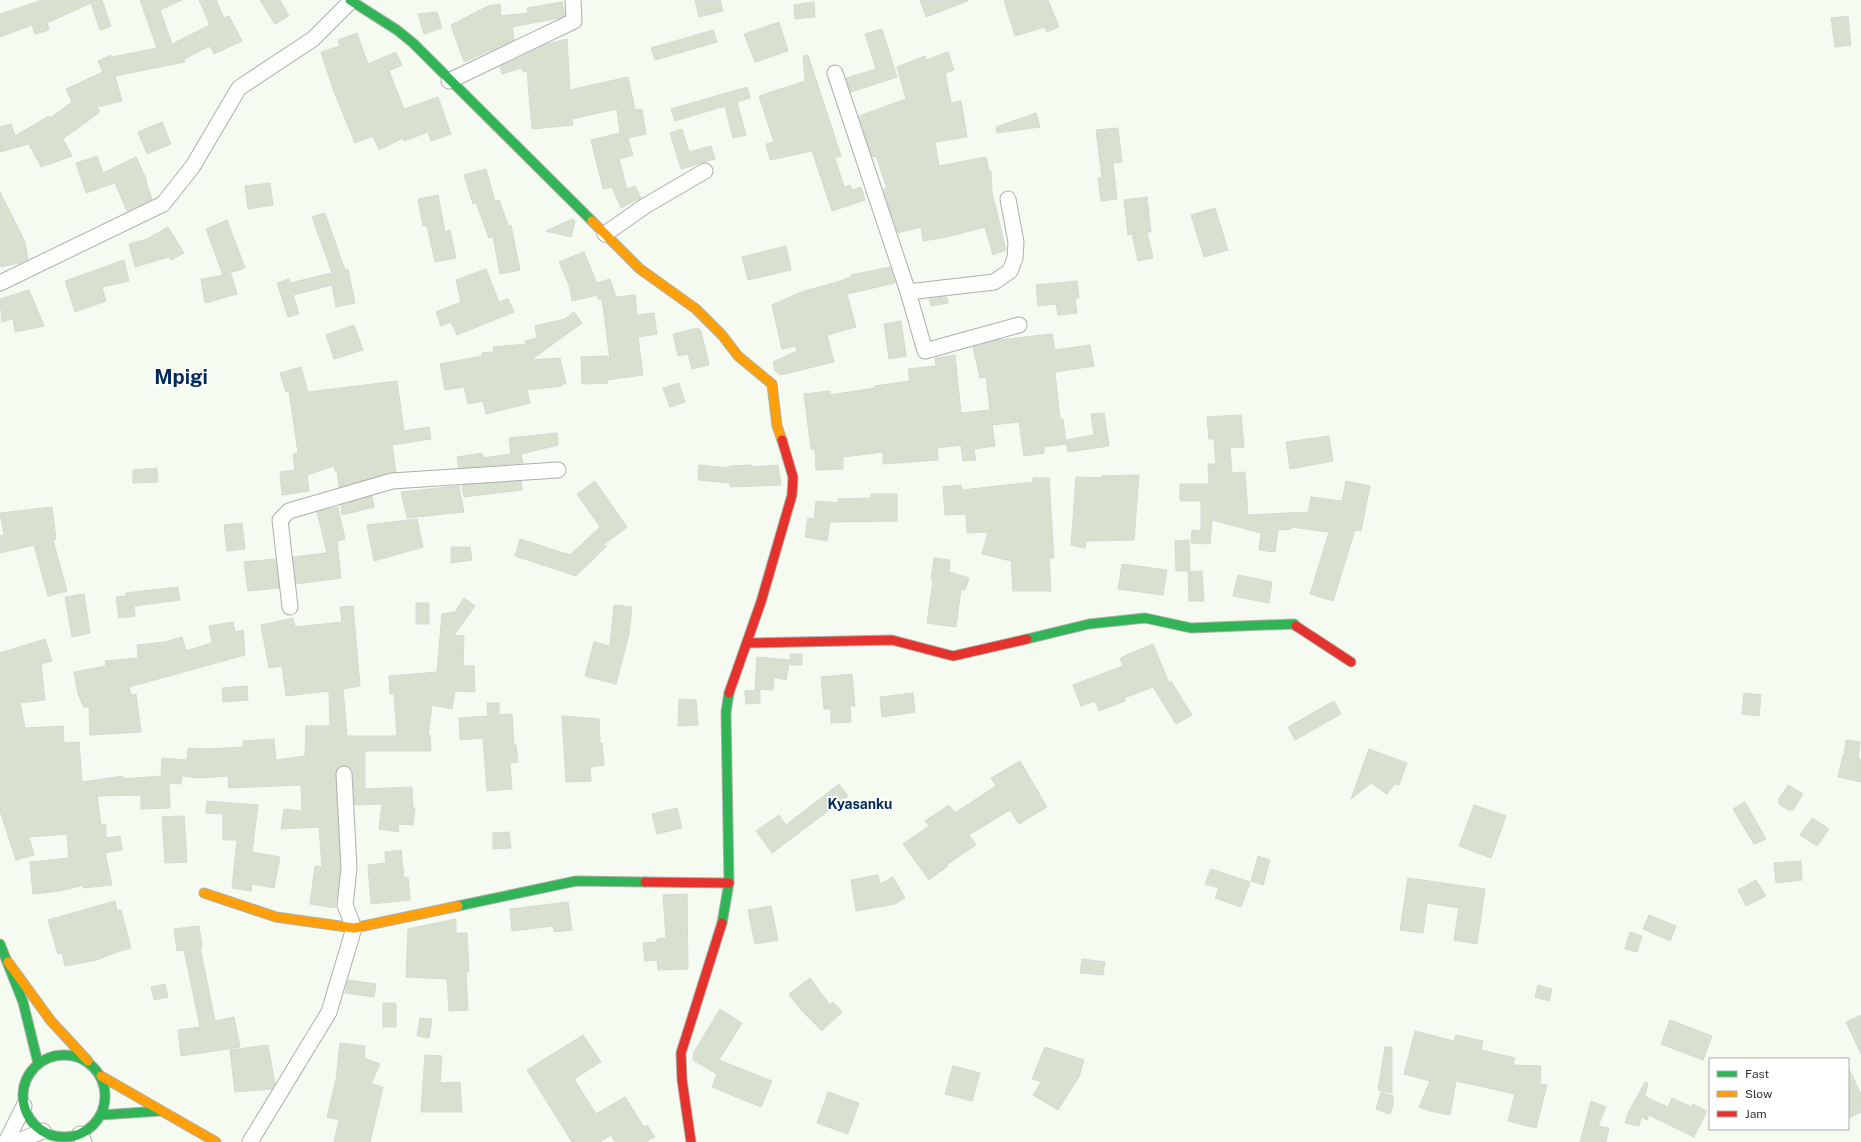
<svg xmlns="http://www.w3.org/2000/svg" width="1861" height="1142" font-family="'Public Sans',sans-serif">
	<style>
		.building { fill: #d8e1cf; stroke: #d5d9d2 }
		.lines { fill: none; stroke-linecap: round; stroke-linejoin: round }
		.street-casing { stroke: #acb0a9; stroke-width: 17 }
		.fast-casing { stroke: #acb0a9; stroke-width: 11 }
		.slow-casing { stroke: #acb0a9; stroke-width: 11 }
		.jam-casing { stroke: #acb0a9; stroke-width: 11 }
		.street { stroke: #fefefd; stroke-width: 15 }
		.fast { stroke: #30b455; stroke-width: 9 }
		.slow { stroke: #ff9f0a; stroke-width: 9 }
		.jam { stroke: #e5322d; stroke-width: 9 }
		.labels { text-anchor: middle; stroke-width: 3.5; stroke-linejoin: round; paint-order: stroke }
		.quarter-label { font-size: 14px; font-weight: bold; fill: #002a5c; stroke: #fff }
		.town-label { font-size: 20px; font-weight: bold; fill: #002a5c; stroke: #fff }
	</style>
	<rect width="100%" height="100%" fill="#f6fbf2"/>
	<!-- building -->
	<path class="building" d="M42 0H102L111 26 100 30 91 3 47 23 49 30 35 34 32 25 0 37V14Z
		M140 0H182L160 10 172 44 210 25 199 0H216L224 18 229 16 242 41 214 54 210 46 184 59 185 62 115 76 122 101 97 107 100 112 63 139 72 156 41 167 29 144 0 152V127L11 124 15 136 49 116 50 118 72 102 66 89 103 72 98 61 111 55 112 57 157 48Z
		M260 0H280L289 16 275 24Z
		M695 0H720L723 11 699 17Z
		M920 0H968V1L926 17Z
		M1004 0H1048L1059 27 1047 32 1045 27 1015 36Z
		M562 2 565 16 559 18 512 27 514 40 464 62 451 25 488 6 500 4 501 16 528 13 527 8Z
		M814 2 815 17 795 19 794 5Z
		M437 12 442 28 424 34 418 14Z
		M1848 16 1851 45 1835 47 1831 18Z
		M779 22 788 51 755 62 744 34Z
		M882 29 897 77 851 92 846 78 876 69 865 34Z
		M713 30 717 42 655 60 651 48Z
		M357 33 368 64 396 52 402 65 389 71 404 109 438 97 451 134 431 141 428 132 404 141 403 138 379 150 373 136 355 143 333 89 321 52 340 46 338 40Z
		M567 39 570 90 628 77 635 110 642 109 646 134 628 138 633 155 619 159 627 189 635 186 641 198 621 208 612 187 603 189 591 140 620 133 617 109 572 119 573 125 532 129 527 71 523 72 522 68 502 74 500 67 547 44Z
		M948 52 954 70 945 73 951 103 961 101 967 137 935 142 939 166 986 157 989 171H991L992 192 1006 250 993 255 985 227 947 237 923 241 921 227 898 233 885 195 884 189H887L876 156 872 157 859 116 906 99 897 67 925 56 926 60Z
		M808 55 841 156 835 158 844 187 850 185 852 190 861 187 865 200 832 211 812 151 770 160 766 144 774 142 759 96 805 81 803 56Z
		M747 87 750 98 737 102 746 135 733 138 725 106 675 121 671 109Z
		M1036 113 1040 127 997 133 996 127Z
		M162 122 171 144 147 154 138 132Z
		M1118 128 1122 162 1113 163 1117 199 1101 201 1098 178H1102L1096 130Z
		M682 129 689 152 711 146 715 159 681 169 670 133Z
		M97 156 103 173 136 157 147 181 146 182 152 199 127 211 115 183 86 193 76 163Z
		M486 169 495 201 499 200 509 227 511 225 520 270 500 274 493 237 489 238 476 203 473 204 464 175Z
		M270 183 273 205 248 209 245 186Z
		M0 192 25 242 28 259 20 263 0 267Z
		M438 195 445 232 450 230 456 258 435 262 427 226H423L418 199Z
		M1147 197 1151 232H1147L1153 258 1138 261 1132 234 1128 235 1124 200Z
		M1215 208 1228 250 1204 257 1191 215Z
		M325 213 345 270 348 269 355 303 336 307 332 285 293 295 299 314 288 317 277 283 289 279 290 283 332 273 312 217Z
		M572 219 575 221 571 237 546 231Z
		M227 220 245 268 223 275 206 229Z
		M168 227 184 253 171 260 169 257 135 267 129 244 147 239Z
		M786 246 791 270 748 280 742 257Z
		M584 252 597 283 610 279 616 297 635 295 637 315 654 313 657 334 638 337 643 375 607 380 608 383 582 384 581 357 607 356 610 360 602 299 599 300 597 295 572 301 569 285 559 262Z
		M124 260 129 281 102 287 106 301 75 312 65 281Z
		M890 267 895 283 847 294 856 327 827 335 834 362 780 375 775 371 773 362 797 351 796 346 782 349 772 305 801 292 844 280V279L851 277V275Z
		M486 269 499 302 508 299 514 312 457 335 451 322 441 326 436 312 461 302 456 280Z
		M231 274 237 294 205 303 201 279Z
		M1077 281 1079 298 1075 299 1077 313 1058 315 1056 304 1038 306 1036 285Z
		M29 290 44 326 15 332 13 319 2 322 0 299Z
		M947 297 948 303 931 306 929 299Z
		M574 312 582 323 531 360 560 358 566 384H562V386L527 390 530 403 486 414 483 401 468 404 464 387 445 390 440 364 482 356V353L494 352 493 347 526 344 525 341 537 338 535 326 565 319Z
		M901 321 906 356 889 359 884 324Z
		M354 325 363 350 334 359 326 335Z
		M698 328 701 331 709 365 692 369 688 354 678 356 673 334Z
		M1052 334 1055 350 1090 345 1094 366 1055 372 1060 419H1063L1066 444 1044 447V453L1024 456 1019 422 992 425 995 446 974 449 976 460 963 461 961 445 937 448 938 460 883 464V452L843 457V469L816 470 815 449H811L804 394 830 391V395L875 388V386L910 381 908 369 936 366 935 358 955 355 961 413 990 410 986 377 980 378 973 347 998 340Z
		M301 367 308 392 397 381 404 431 429 427 431 439 392 445 396 472 339 487 337 471H335L334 466 307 475 309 491 282 495 280 472 295 470 293 454 298 453 289 391 286 392 280 373Z
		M679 383 685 402 670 407 663 388Z
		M1104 413 1109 446 1068 452 1066 440 1094 435 1091 414Z
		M1241 415 1244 447 1230 448 1232 473 1245 472 1248 515 1308 512 1311 497 1342 501 1346 481 1370 486 1361 531 1355 530 1333 601 1310 594 1329 532 1291 527V529L1278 530 1275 552 1259 550 1261 533 1212 520 1210 544 1191 543 1192 530 1201 531V501H1180V484H1209L1208 464H1216L1214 439H1209L1207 417Z
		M557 433 558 445 521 454 523 463 459 468 457 457 482 453 483 458 511 454 509 438Z
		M1329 436 1333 461 1290 469 1286 442Z
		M699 465 729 468V466L752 465V467L778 465 781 485 730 487V483L698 480Z
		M157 468 158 482 133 483V470Z
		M1139 475 1134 540 1086 541 1085 548 1071 545 1076 477 1102 478V476Z
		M1033 478H1049L1054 558H1049L1051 591H1013L1011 561 982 554 988 532 967 533 966 514 945 515 943 487 961 485 962 490 1033 482Z
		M521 481 522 490 464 497 462 485Z
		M595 481 627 527 602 546H607L576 576 515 556 520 539 570 555 600 527 577 494Z
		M459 486 464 512 407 518 401 492Z
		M871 494H897V521L830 522 827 541 805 537 808 518 814 519 816 501 839 503 838 499 871 498Z
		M372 496 374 507 342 515 341 505Z
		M52 507 56 539 53 540 67 591 48 596 34 545 0 553V536L4 535 0 513Z
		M338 507 345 539 337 541 341 578 296 584 293 557 327 553 317 512Z
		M417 519 423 547 374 561 367 525Z
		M242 523 245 549 227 551 224 525Z
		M1189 540 1190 571H1176L1175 541Z
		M451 547H470L472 560 451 563Z
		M934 558 950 560 949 572 969 578 965 590 961 589 956 627 927 623 933 581 931 580Z
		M275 559 279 588 248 591 244 562Z
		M1122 564 1167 570 1163 595 1118 589Z
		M1202 571 1204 601H1189L1188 572Z
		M1238 575 1272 582 1269 603 1233 596Z
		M178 587 180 600 134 606 135 616 119 618 116 597 126 596V593Z
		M84 594 90 633 72 637 65 597Z
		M464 598 475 606 454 635 464 636 463 666H474L475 692 455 691 452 709 432 705 428 735H430L431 751H365V789L412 787 413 808H415L413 825 398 824 399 832 379 829 382 804 355 805 352 769 343 765 336 770 340 868 335 908 310 904 315 866 322 867 319 827 281 829 284 809 302 811 301 785 229 788 228 776 200 778 182 776 181 784 169 783 170 808 141 809V795L97 796 101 825H106V838L120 836 122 850 105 853 112 885 83 888V885L60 891 33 894 30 862 69 858 67 834 29 837 34 855 16 860 0 811V653L45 639 52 661 41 664 45 700 20 703 25 728 63 726 64 743 79 742 82 782 116 777 123 776V779L161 776 162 758 187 760 188 748 206 749 244 747 243 741 274 739 276 760 305 756 306 726H330L329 691 286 696 282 666 269 668 261 625 293 618 295 627 342 622 340 607 353 606 360 686 343 689 347 736H397L394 694H390L389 676 437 672 442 614 455 612Z
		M416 603H429V624H416Z
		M614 605 632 607 629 634 616 684 585 676 594 642 610 646Z
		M233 622 235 632 243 630 245 655 129 687 131 695 136 694 141 732 90 735 89 706 84 708 78 694 74 672 106 666 105 661 138 658 137 645 165 642 182 637 186 651 212 643 209 626Z
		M1153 644 1169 683 1171 681 1192 715 1176 724 1153 687 1124 698 1125 701 1099 711 1095 701 1081 706 1073 685 1123 666 1120 658Z
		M790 654H802V665H791Z
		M757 657 790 660 786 680 774 677 773 690 755 689Z
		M852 674 855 706H850L851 722 831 723V709H824L821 677Z
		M247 686 248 700 223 702 222 688Z
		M760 690V703L746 704 745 691Z
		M913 693 915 712 882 717 880 697Z
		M1744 693 1761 695 1759 716 1742 714Z
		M679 699 696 700 698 725 678 726Z
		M1334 701 1341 714 1295 740 1288 727Z
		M487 703H499V715L512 714 514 745H516L518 762 510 763 512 789 487 791 483 738 460 740 459 718 488 716Z
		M562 716 599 719 600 744 602 743 604 765 590 767 591 781 566 782Z
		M1846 740 1860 742 1858 759H1861V782L1838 777 1843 755 1844 756Z
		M1369 749 1407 763 1399 785 1395 784 1387 794 1371 783 1351 799Z
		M1020 761 1047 807 1019 824 1010 810 969 835 976 845 946 865 948 866 929 880 903 844 929 826 925 821 949 805 955 813 996 786 991 778Z
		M839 784 848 796 772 853 756 831 779 815 786 825Z
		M1788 785 1803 794 1793 810H1788L1779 804V799Z
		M207 801 258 805 252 852 280 857 274 888 252 884 251 891 232 888 237 840H223V814L206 813Z
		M1745 802 1766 839 1754 844 1733 809Z
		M1474 805 1506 816 1491 858 1459 846Z
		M677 808 682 828 657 834 652 814Z
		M184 816 187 862 165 863 162 817Z
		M1812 818 1829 829 1817 846 1800 835Z
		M509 832 511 848 493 849V833Z
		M401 850 404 878 408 877 410 900 371 904 368 865 386 863 385 852Z
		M1258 856 1270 860 1263 885 1251 881Z
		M1801 861 1802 880 1776 883 1774 863Z
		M1211 869 1250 882 1241 907 1215 898 1219 888 1205 884Z
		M878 875 880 884 893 877 905 898 895 904 856 911 851 880Z
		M1408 878 1485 889 1477 944 1454 940 1459 908 1427 903 1423 933 1400 930Z
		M1756 880 1766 896 1746 906 1738 890Z
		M687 894 688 969 658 970 657 960 645 961 643 943 657 942V939L666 938 663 895Z
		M115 901 117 911 121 910 131 948 117 952 97 960 65 966 62 953 58 954 48 920Z
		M568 902 572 930 554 932 553 926 512 931 510 909Z
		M771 906 778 940 755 944 748 910Z
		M1649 915 1676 926 1670 941 1643 929Z
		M456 919V933H467L469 972H466L468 1010 449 1011 447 979 406 977 408 929Z
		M199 926 202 947H200L215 1021 234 1017 240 1047 181 1056 178 1030 200 1027 184 950 177 951 174 929Z
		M1630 932 1642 936 1637 952 1625 949Z
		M1082 959 1105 962 1103 975 1080 973Z
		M810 978 830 1005 833 1002 842 1012 822 1031 801 1010 789 994Z
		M348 980 376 984 374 997 345 993Z
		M165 984 168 997 154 1000 151 987Z
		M1538 985 1552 989 1549 1001 1535 997Z
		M383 1003H396V1027H383Z
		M720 1009 742 1023 719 1060 772 1081 761 1107 712 1087 717 1074 693 1060 694 1052Z
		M1861 1015V1054L1846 1022Z
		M420 1018 432 1019 429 1038 417 1036Z
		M1670 1020 1712 1036 1703 1060 1661 1044Z
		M1415 1031 1454 1041 1456 1035 1483 1041 1481 1050 1515 1058 1513 1065 1541 1066 1540 1084 1547 1085 1536 1128 1508 1121 1515 1094 1456 1081 1450 1115 1430 1111 1419 1107 1430 1081 1404 1074Z
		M583 1035 601 1062 574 1079 596 1114 625 1097 644 1127 647 1125 655 1137 646 1142H615L611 1135 600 1142H572L527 1070Z
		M340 1043 365 1046 364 1058 380 1064 371 1084 383 1087 370 1142H334L339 1120 327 1117 336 1080Z
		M268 1045 275 1084 272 1089 235 1092 230 1050Z
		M1045 1047 1084 1060 1079 1077 1058 1110 1033 1095 1041 1082 1032 1079Z
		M1385 1047H1392V1093L1378 1090Z
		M425 1055 442 1056 440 1083 460 1082 462 1112H421Z
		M953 1066 980 1073 972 1101 945 1094Z
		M1848 1067 1861 1094V1112L1848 1118Z
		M1645 1082 1648 1083 1645 1096 1652 1100 1668 1107 1672 1098 1692 1107 1693 1104 1707 1111 1694 1137 1649 1115 1647 1120 1641 1117 1639 1126 1625 1123 1628 1113Z
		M828 1092 859 1103 848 1134 817 1123Z
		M1381 1092 1393 1096V1105L1390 1114 1376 1109Z
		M1591 1101 1606 1107 1598 1126 1609 1128 1606 1142H1580Z"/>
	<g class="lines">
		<defs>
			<path id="street" d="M835 73 908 292 925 351 1019 325
				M449 81 574 21 573 0
				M605 234 645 206 705 171
				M0 283 163 204 193 166 239 88 313 39 351 1
				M908 292 994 282 1010 271 1015 258 1016 242 1008 199
				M290 607 280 520 289 511 392 481 558 470
				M80 1134 84 1142
				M6 1142 24 1106
				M16 1142 43 1131
				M250 1142 329 1012 354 928 345 905 349 868 344 774"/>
			<path id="fast" d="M350 0 397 30 413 43 592 221
				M1027 639 1089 624 1145 618 1191 628 1294 624 1296 626
				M458 906 576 881 645 882
				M722 923 729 883 726 712 729 693
				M0 944 23 1002 38 1063
				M23 1096a41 41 0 1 1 82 0a41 41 0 1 1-82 0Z
				M101 1115 160 1111"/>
			<path id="slow" d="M592 221 640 269 696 309 722 335 738 356 772 384 777 426 782 440
				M204 893 276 917 354 928 458 906
				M8 962 51 1021 88 1061
				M101 1076 216 1142"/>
			<path id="jam" d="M1296 626 1351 662
				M747 643 892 640 953 656 1027 639
				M729 693 761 602 792 495 793 477 782 440
				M645 882 729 883
				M691 1142 682 1080 681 1053 722 923"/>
		</defs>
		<!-- street casing -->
		<use href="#street" class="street-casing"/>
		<!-- fast casing -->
		<use href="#fast" class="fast-casing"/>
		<!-- slow casing -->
		<use href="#slow" class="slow-casing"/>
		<!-- jam casing -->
		<use href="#jam" class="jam-casing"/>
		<!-- street -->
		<use href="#street" class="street"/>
		<!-- fast -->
		<use href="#fast" class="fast"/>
		<!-- slow -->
		<use href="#slow" class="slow"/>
		<!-- jam -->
		<use href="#jam" class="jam"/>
	</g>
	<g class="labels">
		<!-- quarter labels -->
		<g class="quarter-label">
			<text x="860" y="809">Kyasanku</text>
		</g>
		<!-- town labels -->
		<g class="town-label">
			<text x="181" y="384">Mpigi</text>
		</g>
	</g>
	<!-- legend -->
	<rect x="1709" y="1058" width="140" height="72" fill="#ffffff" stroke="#acadab"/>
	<rect x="1717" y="1071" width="20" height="6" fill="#30b455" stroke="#acadab"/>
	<text x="1745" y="1078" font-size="12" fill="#30332d">Fast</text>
	<rect x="1717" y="1091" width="20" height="6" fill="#ff9f0a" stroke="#acadab"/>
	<text x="1745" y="1098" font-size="12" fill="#30332d">Slow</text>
	<rect x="1717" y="1111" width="20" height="6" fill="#e5322d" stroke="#acadab"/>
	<text x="1745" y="1118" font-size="12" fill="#30332d">Jam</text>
</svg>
